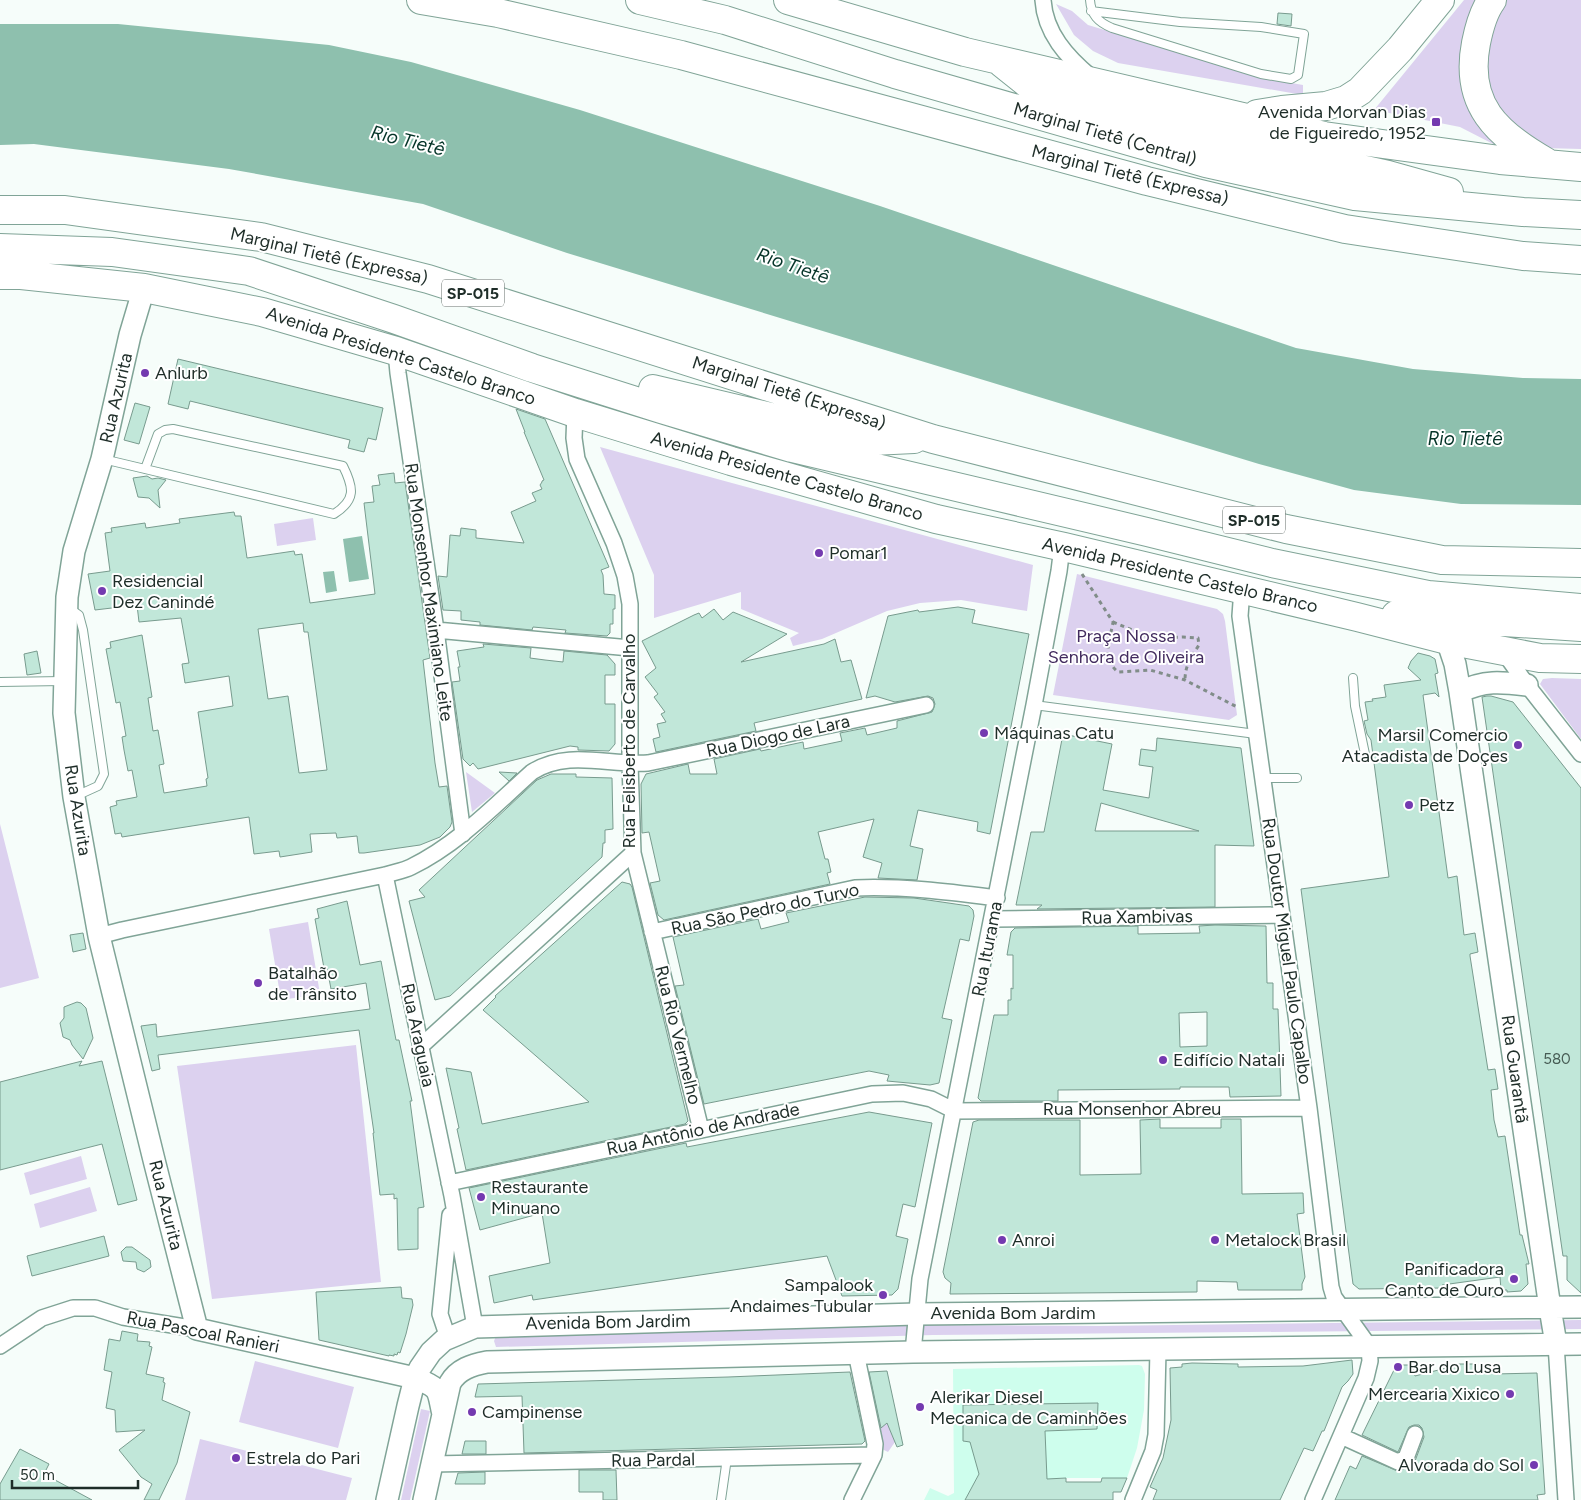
<svg xmlns="http://www.w3.org/2000/svg" width="1581" height="1500" font-family="Figtree,sans-serif">
	<style>
		.built { fill: #cefeed }
		.green { fill: #dcd1ef }
		.water { fill: #8ec0ae }
		.building { fill: #c1e7d9; stroke: #789b8e; fill-rule: evenodd }
		.lines { fill: none; stroke-linecap: round; stroke-linejoin: round }
		.lane-casing { stroke: #80a497; stroke-width: 10 }
		.street-casing { stroke: #80a497; stroke-width: 18 }
		.secondary-casing { stroke: #80a497; stroke-width: 24 }
		.highway-casing { stroke: #80a497; stroke-width: 30 }
		.path { stroke: #818d89; stroke-width: 3; stroke-dasharray: 4 4; stroke-linecap: butt }
		.lane { stroke: #fff; stroke-width: 8 }
		.street { stroke: #fff; stroke-width: 15 }
		.secondary { stroke: #fff; stroke-width: 21 }
		.highway { stroke: #fff; stroke-width: 28 }
		.poi-dot { fill: #743ab0; stroke: #fff; stroke-width: 2 }
		.labels { text-anchor: middle; stroke-width: 4; stroke-linejoin: round; paint-order: stroke }
		.number-label { font-size: 15px; fill: #475c54 }
		.shield { fill: #fff; stroke: #626c68; stroke-width: 1 }
		.shield-label { font-size: 16px; font-weight: bold; fill: #1e2d28 }
		.poi-label { font-size: 18px; fill: #1e2d28; stroke: #fff; text-anchor: start }
		.street-label { font-size: 18px; fill: #1e2d28; stroke: #fff }
		.park-label { font-size: 18px; fill: #422b5e; stroke: #fff }
		.water-label { font-size: 19px; font-style: italic; fill: #053428; stroke: #fff }
	</style>
	<rect width="100%" height="100%" fill="#f6fdfa"/>
	<!-- built -->
	<path class="built" d="M1139 1365 1142 1366 1145 1374 1144 1410 1137 1448 1127 1478H1057L1047 1500H924L930 1488 948 1496 954 1493 953 1369Z"/>
	<!-- green -->
	<path class="green" d="M1464 0H1581V149L1499 147 1460 127 1374 110Z
		M1056 4 1072 11 1088 25 1269 79 1303 85V95L1118 63 1093 51 1074 35Z
		M600 447 1033 565 1027 611 961 600 920 603 887 611 822 639 793 646 790 638 799 633 741 609V592L654 618V575Z
		M313 518 316 540 277 546 274 524Z
		M1077 574 1217 609 1223 614 1225 621 1237 715 1229 720 1053 695Z
		M1552 678 1581 679V739L1540 684 1543 679Z
		M466 772 495 793 472 812Z
		M0 824 39 978 0 988Z
		M308 922 320 994 281 1000 269 929Z
		M356 1045 381 1282 212 1299 177 1066Z
		M81 1156 87 1179 30 1195 24 1173Z
		M90 1187 97 1211 40 1228 34 1204Z
		M1581 1320V1329L933 1335 496 1347 494 1341 496 1336 915 1325 1099 1326Z
		M255 1361 354 1387 338 1448 239 1422Z
		M864 1372H869L895 1442 888 1452 882 1449Z
		M421 1409 430 1411 410 1500H401Z
		M200 1439 352 1478 346 1500H185Z"/>
	<!-- water -->
	<path class="water" d="M0 24H118L329 45 411 62 580 110 880 206 1296 348 1413 369 1523 378 1581 379V505L1461 504 1354 490 1259 464 567 253 423 204 229 169 34 144 0 145Z
		M362 536 369 579 349 582 343 539Z
		M334 571 337 591 326 593 323 572Z"/>
	<!-- building -->
	<path class="building" d="M1278 13 1292 14 1291 26 1277 24Z
		M178 359 383 408 376 440 368 438 364 452 348 448 350 440 190 401 188 409 168 404Z
		M135 403 150 407 139 444 124 440Z
		M516 409 545 419 609 567 601 570 603 575 604 594 615 595V609H613V624H610V633L607 636 565 633 566 630 533 627 532 630 480 625V622L461 620V611L443 610 438 576 447 577 450 535 460 536 461 528 476 530V538L524 543 511 512 536 501 532 493 542 489 540 485 542 482V481L544 480 524 432H525Z
		M394 473 395 483 405 482 430 658 423 660 435 763 439 787 447 786 452 822 450 827 440 837 420 845 364 853H359L357 836 337 838 336 833 310 834 312 852 280 857 279 851 254 854 249 817 122 837 121 833 115 834 110 807 117 805 116 801 137 797 132 770 128 771 124 750 122 737 126 736 120 702 116 703 106 649 111 648 110 642 142 635 152 697 148 698 153 731 158 730 164 764 159 765 164 793 207 786 206 779 208 778 198 712 233 706 229 676 185 683 182 664 189 663 181 618 139 622 137 605 95 610 88 574 110 571 105 533 112 532 111 528 145 523 146 528 180 523 179 519 234 512 235 516H241L247 558 294 551 295 555 302 554 310 603 375 594 364 503 374 502 372 486 380 485 378 475ZM303 623 304 632H308L327 770 299 773 288 696 268 699 258 629Z
		M147 476 152 479 158 478 166 480 158 490 160 508 149 498 138 497 133 478Z
		M958 607 975 610 972 623 1029 634 990 834 977 831 978 822 918 810 910 846 923 849 917 880 878 878 882 863 863 857 874 819 818 832 825 859H828L831 872 827 873 830 884 664 920 658 915 650 883 660 881 649 832 642 833 641 784 646 774 688 764 690 774H717L714 759 760 749 761 751 803 742 804 749 842 741 840 733 865 728 867 735 897 728V721L932 712 935 704 933 698 928 696 895 702 875 696 866 698 888 616 918 610 919 612Z
		M714 609 723 620 733 612 787 634 741 662 824 644 835 639 841 662 851 660 862 699 754 723 756 731 656 752 653 739 660 737 657 724 666 722 661 714 665 712 654 697 658 694 645 677 656 668 642 641 694 615 699 613 702 618Z
		M483 644 531 648 530 658 545 660 563 662 564 651 607 655 615 664V675H605V704H615V744L609 751 578 750V747L570 746 478 769 473 763 470 766 463 759 452 682 460 681 458 667H460L457 651 484 647Z
		M37 651 41 673 27 675 24 654Z
		M1418 653 1430 656 1435 659 1438 673 1435 674 1439 697 1435 693 1423 695 1448 878 1457 876 1464 935 1475 933 1478 952 1470 954V956L1488 1070 1495 1069 1498 1089 1491 1090 1494 1120 1498 1137 1505 1136 1520 1235H1522L1529 1264H1526L1528 1284 1521 1291 1507 1292V1290H1501L1500 1277 1442 1285 1443 1288 1359 1289 1353 1284 1301 889 1389 877 1371 740 1367 734 1364 721 1368 720 1365 702 1373 701 1372 699 1386 697 1384 685 1421 680 1408 668 1411 661Z
		M1487 696H1491L1513 702 1581 788V1293L1567 1280V1256H1563L1482 697Z
		M1063 734 1112 744 1103 790 1149 798 1153 767 1139 765 1141 749 1156 751 1157 738 1241 748 1254 846 1215 845V907L1037 909 1042 905H1016L1031 832H1044ZM1101 803 1199 831H1095Z
		M499 772 517 773 509 781Z
		M551 774H576V777L612 778 613 829 605 830V843H603L602 857 450 996 435 1000 409 901 425 897 419 890 537 780Z
		M622 882 630 884 632 887 688 1121 685 1124 466 1170 457 1129 459 1128 446 1068 471 1072 482 1124 589 1102 483 1010 496 997 495 996Z
		M865 897 914 898 969 906 973 910 974 916 969 941 960 939 942 1018 952 1020 939 1083 930 1085 887 1081 889 1075 869 1071 704 1104 675 986 684 985 673 937 758 919 761 929 789 922 786 913Z
		M347 901 360 965 381 961 396 1040H399L412 1101H410L424 1207 418 1208V1249L398 1250 397 1198 394 1199V1194L380 1195 373 1133H374L359 1030 158 1055 160 1069 152 1071 141 1026 156 1024 157 1037 370 1009 366 983 331 989 327 968H324L315 919 319 918 317 909Z
		M1215 925 1266 926 1267 983H1273V1009H1278L1281 1096 1230 1097 1229 1087H1180V1089L1058 1090V1101H981L978 1098 994 1015H1008V1000H1011V988L1013 989V955H1007L1011 932 1015 928 1138 926V934L1200 933 1199 926ZM1207 1012V1046L1180 1047 1179 1013Z
		M83 933 86 949 73 952 70 935Z
		M77 1002 81 1003 86 1008 93 1038 83 1059 72 1045 70 1040 63 1037 60 1023 64 1018V1007Z
		M82 1061 79 1066 102 1061 137 1200 118 1205 102 1144 0 1170V1082Z
		M869 1112 932 1123 915 1207 903 1204 896 1236 908 1239 898 1289 892 1295 842 1296 827 1256 533 1300 532 1295 494 1303 489 1276 550 1263 542 1213 480 1230 469 1188 686 1143 687 1147Z
		M1160 1119V1128H1221V1119H1241L1242 1194 1303 1193 1304 1213 1297 1214 1305 1277 1302 1284V1290H1238L1237 1282 1197 1281V1292L950 1294 951 1283 945 1278 943 1272 973 1122 979 1120H1080V1175L1141 1174 1140 1120Z
		M104 1236 109 1256 32 1276 27 1256Z
		M126 1247H132L150 1260 151 1267 144 1272 137 1269 136 1262 123 1261 121 1252Z
		M401 1287 402 1298 412 1299 413 1305 406 1334 400 1353 398 1352 397 1355 394 1354V1356L389 1355V1356L319 1340 316 1292Z
		M122 1331 138 1334 137 1341 150 1342 149 1346 152 1347 146 1374 164 1378 163 1382 165 1383 162 1400 190 1412 177 1463 159 1500H144L152 1484 141 1477 119 1450 145 1430 116 1432 115 1410 106 1408 112 1372 104 1370 109 1339 120 1341Z
		M1352 1360 1353 1374 1348 1381 1342 1387 1324 1431H1322L1313 1451 1304 1448 1280 1500H1153L1157 1490 1150 1487 1163 1458 1171 1420 1170 1368 1182 1367V1364L1192 1363 1238 1364V1367L1303 1366Z
		M1454 1364H1474L1475 1374 1495 1372V1374L1537 1373 1545 1494 1537 1495 1538 1500H1335L1350 1466 1356 1469 1362 1456 1398 1471 1410 1466 1415 1461 1424 1437 1422 1428 1419 1425H1414L1409 1427 1398 1452 1362 1435 1394 1370 1401 1365H1412L1415 1376 1454 1366Z
		M887 1371 903 1445 897 1447 887 1423 881 1428 869 1372Z
		M850 1372 865 1441 862 1444 524 1453 522 1396 475 1397 478 1384 728 1377Z
		M1098 1403 1097 1429 1045 1431 1047 1479 1066 1478V1482H1101L1102 1478H1127L1121 1492H1113V1500H965L979 1474 970 1442 963 1441V1405Z
		M465 1441H486V1454H462Z
		M20 1449 49 1464 44 1474 92 1500H0V1484Z
		M579 1470H616L617 1500H603V1492H579Z
		M485 1472V1484H455L458 1473Z"/>
	<g class="lines">
		<defs>
			<path id="lane" d="M1090 0C1091 15 1098 22 1112 28L1261 74 1291 79 1298 75 1304 34 1261 27 1180 22 1091 11
				M103 459 334 514C356 500 354 488 343 466L173 429 165 430 158 434 145 469
				M69 608 79 615 83 630 104 774 98 786 76 796
				M1353 678 1355 706 1365 754
				M0 682 63 681
				M1034 705 1256 734
				M1262 778H1297
				M721 1500 727 1458"/>
			<path id="street" d="M1043 0C1045 33 1067 57 1091 77
				M396 351 398 373 436 630 463 834
				M575 413 574 438 577 459 614 543 625 576 630 604V764L633 853 701 1130
				M1242 589 1240 616 1309 1108 1331 1287 1334 1297 1369 1346 1370 1361 1366 1378 1313 1500
				M436 630 630 648
				M1503 651 1527 685 1581 754
				M385 875 452 1196 475 1327
				M993 919 1281 915
				M652 932 855 888C903 886 949 892 997 898
				M99 936 122 930 385 875C394 872 403 871 411 867 458 844 494 806 532 772 568 749 609 766 648 763L926 705
				M420 1047 633 853
				M449 1183 872 1094 903 1093 931 1099 955 1111 1309 1108
				M448 1338 440 1314 450 1215
				M1556 1344 1566 1500
				M0 1346 42 1318 73 1308H95L123 1317 197 1329
				M913 1352 920 1279 1034 705 1059 571 1062 547
				M1341 1436 1398 1462 1406 1458 1415 1434
				M432 1464 874 1455
				M852 1500 874 1455 875 1444 856 1353
				M1133 1500 1153 1451 1156 1435 1158 1350"/>
			<path id="secondary" d="M144 288 130 335 102 459 74 551 67 597 64 713 74 797 99 936 155 1164 197 1329 415 1378C442 1389 437 1389 443 1414
				M1447 640 1455 664 1460 692 1550 1308 1556 1344
				M1460 692C1484 680 1501 682 1527 685
				M387 1500 408 1406 415 1378 420 1368 431 1352 444 1340 475 1327 916 1314 1581 1307
				M424 1500 450 1383C458 1369 472 1365 487 1362L913 1352 1581 1344"/>
			<path id="highway" d="M421 0 498 13 681 55 1147 181 1345 229 1523 256 1581 260
				M640 0 725 20 895 74 1206 163 1355 196 1523 212 1581 215
				M788 0 965 52 1324 136 1500 160 1581 167
				M1492 0C1483 12 1479 28 1476 43 1464 105 1497 134 1546 162
				M1002 63 1042 95 1173 128 1388 175 1449 192
				M1257 114 1282 110 1326 106 1346 100 1360 91 1400 49 1440 0
				M0 210H65L261 237 428 279 933 439 1286 529 1442 560 1581 563
				M0 248 112 252 249 271 394 319 532 368 661 409 792 448 1147 532 1272 563 1428 595 1581 608
				M0 275H21L144 288 262 312 396 351 575 413 731 461 936 519 1064 547 1357 617 1447 640 1540 658 1581 659
				M653 389 872 441 914 439
				M1396 615 1581 627"/>
		</defs>
		<!-- lane casing -->
		<use href="#lane" class="lane-casing"/>
		<!-- street casing -->
		<use href="#street" class="street-casing"/>
		<!-- secondary casing -->
		<use href="#secondary" class="secondary-casing"/>
		<!-- highway casing -->
		<use href="#highway" class="highway-casing"/>
		<!-- path -->
		<path class="path" d="M1082 574 1113 622C1110 641 1101 658 1118 672L1150 670 1185 680 1237 707
			M1113 622 1152 638 1183 637 1198 638 1199 645C1191 657 1185 666 1185 680"/>
		<!-- lane -->
		<use href="#lane" class="lane"/>
		<!-- street -->
		<use href="#street" class="street"/>
		<!-- secondary -->
		<use href="#secondary" class="secondary"/>
		<!-- highway -->
		<use href="#highway" class="highway"/>
	</g>
	<!-- markers -->
	<g class="poi-dot">
		<rect x="1431" y="117" width="10" height="10" rx="2.5"/>
		<circle cx="145" cy="373" r="5"/>
		<circle cx="819" cy="553" r="5"/>
		<circle cx="102" cy="591" r="5"/>
		<circle cx="984" cy="733" r="5"/>
		<circle cx="1518" cy="745" r="5"/>
		<circle cx="1409" cy="805" r="5"/>
		<circle cx="258" cy="983" r="5"/>
		<circle cx="1163" cy="1060" r="5"/>
		<circle cx="481" cy="1197" r="5"/>
		<circle cx="1002" cy="1240" r="5"/>
		<circle cx="1215" cy="1240" r="5"/>
		<circle cx="1514" cy="1279" r="5"/>
		<circle cx="883" cy="1295" r="5"/>
		<circle cx="1398" cy="1367" r="5"/>
		<circle cx="1510" cy="1394" r="5"/>
		<circle cx="920" cy="1407" r="5"/>
		<circle cx="472" cy="1412" r="5"/>
		<circle cx="236" cy="1458" r="5"/>
		<circle cx="1534" cy="1465" r="5"/>
	</g>
	<g class="labels">
		<!-- number labels -->
		<g class="number-label">
			<text x="1557" y="1064">580</text>
		</g>
		<!-- shield labels -->
		<g class="shield">
			<rect x="442" y="279.5" width="62" height="27" rx="4"/>
			<rect x="1223" y="506.5" width="62" height="27" rx="4"/>
		</g>
		<g class="shield-label">
			<text x="473" y="299">SP-015</text>
			<text x="1254" y="526">SP-015</text>
		</g>
		<!-- poi labels -->
		<g class="poi-label">
			<text x="1426" y="118" text-anchor="end">Avenida Morvan Dias<tspan x="1426" dy="21">de Figueiredo, 1952</tspan></text>
			<text x="155" y="379">Anlurb</text>
			<text x="829" y="559">Pomar1</text>
			<text x="112" y="587">Residencial<tspan x="112" dy="21">Dez Canindé</tspan></text>
			<text x="994" y="739">Máquinas Catu</text>
			<text x="1508" y="741" text-anchor="end">Marsil Comercio<tspan x="1508" dy="21">Atacadista de Doçes</tspan></text>
			<text x="1419" y="811">Petz</text>
			<text x="268" y="979">Batalhão<tspan x="268" dy="21">de Trânsito</tspan></text>
			<text x="1173" y="1066">Edifício Natali</text>
			<text x="491" y="1193">Restaurante<tspan x="491" dy="21">Minuano</tspan></text>
			<text x="1012" y="1246">Anroi</text>
			<text x="1225" y="1246">Metalock Brasil</text>
			<text x="1504" y="1275" text-anchor="end">Panificadora<tspan x="1504" dy="21">Canto de Ouro</tspan></text>
			<text x="873" y="1291" text-anchor="end">Sampalook<tspan x="873" dy="21">Andaimes Tubular</tspan></text>
			<text x="1408" y="1373">Bar do Lusa</text>
			<text x="1500" y="1400" text-anchor="end">Mercearia Xixico</text>
			<text x="930" y="1403">Alerikar Diesel<tspan x="930" dy="21">Mecanica de Caminhões</tspan></text>
			<text x="482" y="1418">Campinense</text>
			<text x="246" y="1464">Estrela do Pari</text>
			<text x="1524" y="1471" text-anchor="end">Alvorada do Sol</text>
		</g>
		<!-- street labels -->
		<g class="street-label">
			<text transform="translate(1105 134) rotate(16)" y="6">Marginal Tietê (Central)</text>
			<text transform="translate(1130 175) rotate(14)" y="6">Marginal Tietê (Expressa)</text>
			<text transform="translate(329 256) rotate(13)" y="6">Marginal Tietê (Expressa)</text>
			<text transform="translate(401 356) rotate(18)" y="6">Avenida Presidente Castelo Branco</text>
			<text transform="translate(789 393) rotate(18)" y="6">Marginal Tietê (Expressa)</text>
			<text transform="translate(116 398) rotate(-77)" y="6">Rua Azurita</text>
			<text transform="translate(787 476) rotate(16)" y="6">Avenida Presidente Castelo Branco</text>
			<text transform="translate(1180 575) rotate(13)" y="6">Avenida Presidente Castelo Branco</text>
			<text transform="translate(429 592) rotate(82)" y="6">Rua Monsenhor Maximiano Leite</text>
			<text transform="translate(778 736) rotate(-12)" y="6">Rua Diogo de Lara</text>
			<text transform="translate(629 741) rotate(-90)" y="6">Rua Felisberto de Carvalho</text>
			<text transform="translate(78 810) rotate(81)" y="6">Rua Azurita</text>
			<text transform="translate(765 909) rotate(-12)" y="6">Rua São Pedro do Turvo</text>
			<text transform="translate(1137 917) rotate(-1)" y="6">Rua Xambivas</text>
			<text transform="translate(987 949) rotate(-79)" y="6">Rua Iturama</text>
			<text transform="translate(1287 951) rotate(82)" y="6">Rua Doutor Miguel Paulo Capalbo</text>
			<text transform="translate(418 1035) rotate(78)" y="6">Rua Araguaia</text>
			<text transform="translate(678 1035) rotate(76)" y="6">Rua Rio Vermelho</text>
			<text transform="translate(1515 1069) rotate(82)" y="6">Rua Guarantã</text>
			<text x="1132" y="1115">Rua Monsenhor Abreu</text>
			<text transform="translate(703 1129) rotate(-12)" y="6">Rua Antônio de Andrade</text>
			<text transform="translate(166 1205) rotate(76)" y="6">Rua Azurita</text>
			<text x="1013" y="1319">Avenida Bom Jardim</text>
			<text transform="translate(608 1322) rotate(-1)" y="6">Avenida Bom Jardim</text>
			<text transform="translate(203 1332) rotate(11)" y="6">Rua Pascoal Ranieri</text>
			<text transform="translate(653 1460) rotate(-1)" y="6">Rua Pardal</text>
		</g>
		<!-- park labels -->
		<g class="park-label">
			<text x="1126" y="642">Praça Nossa<tspan x="1126" dy="21">Senhora de Oliveira</tspan></text>
		</g>
		<!-- water labels -->
		<g class="water-label">
			<text transform="translate(408 140) rotate(14)" y="7">Rio Tietê</text>
			<text transform="translate(793 265) rotate(19)" y="7">Rio Tietê</text>
			<text x="1465" y="445">Rio Tietê</text>
		</g>
	</g>
	<!-- scale -->
	<path d="M12 1480v8h126v-8" fill="none" stroke="#1e2d28" stroke-width="2.5"/>
	<text x="20" y="1480" font-size="15" fill="#1e2d28" stroke="#ffffff" stroke-width="4" paint-order="stroke">50 m</text>
</svg>
